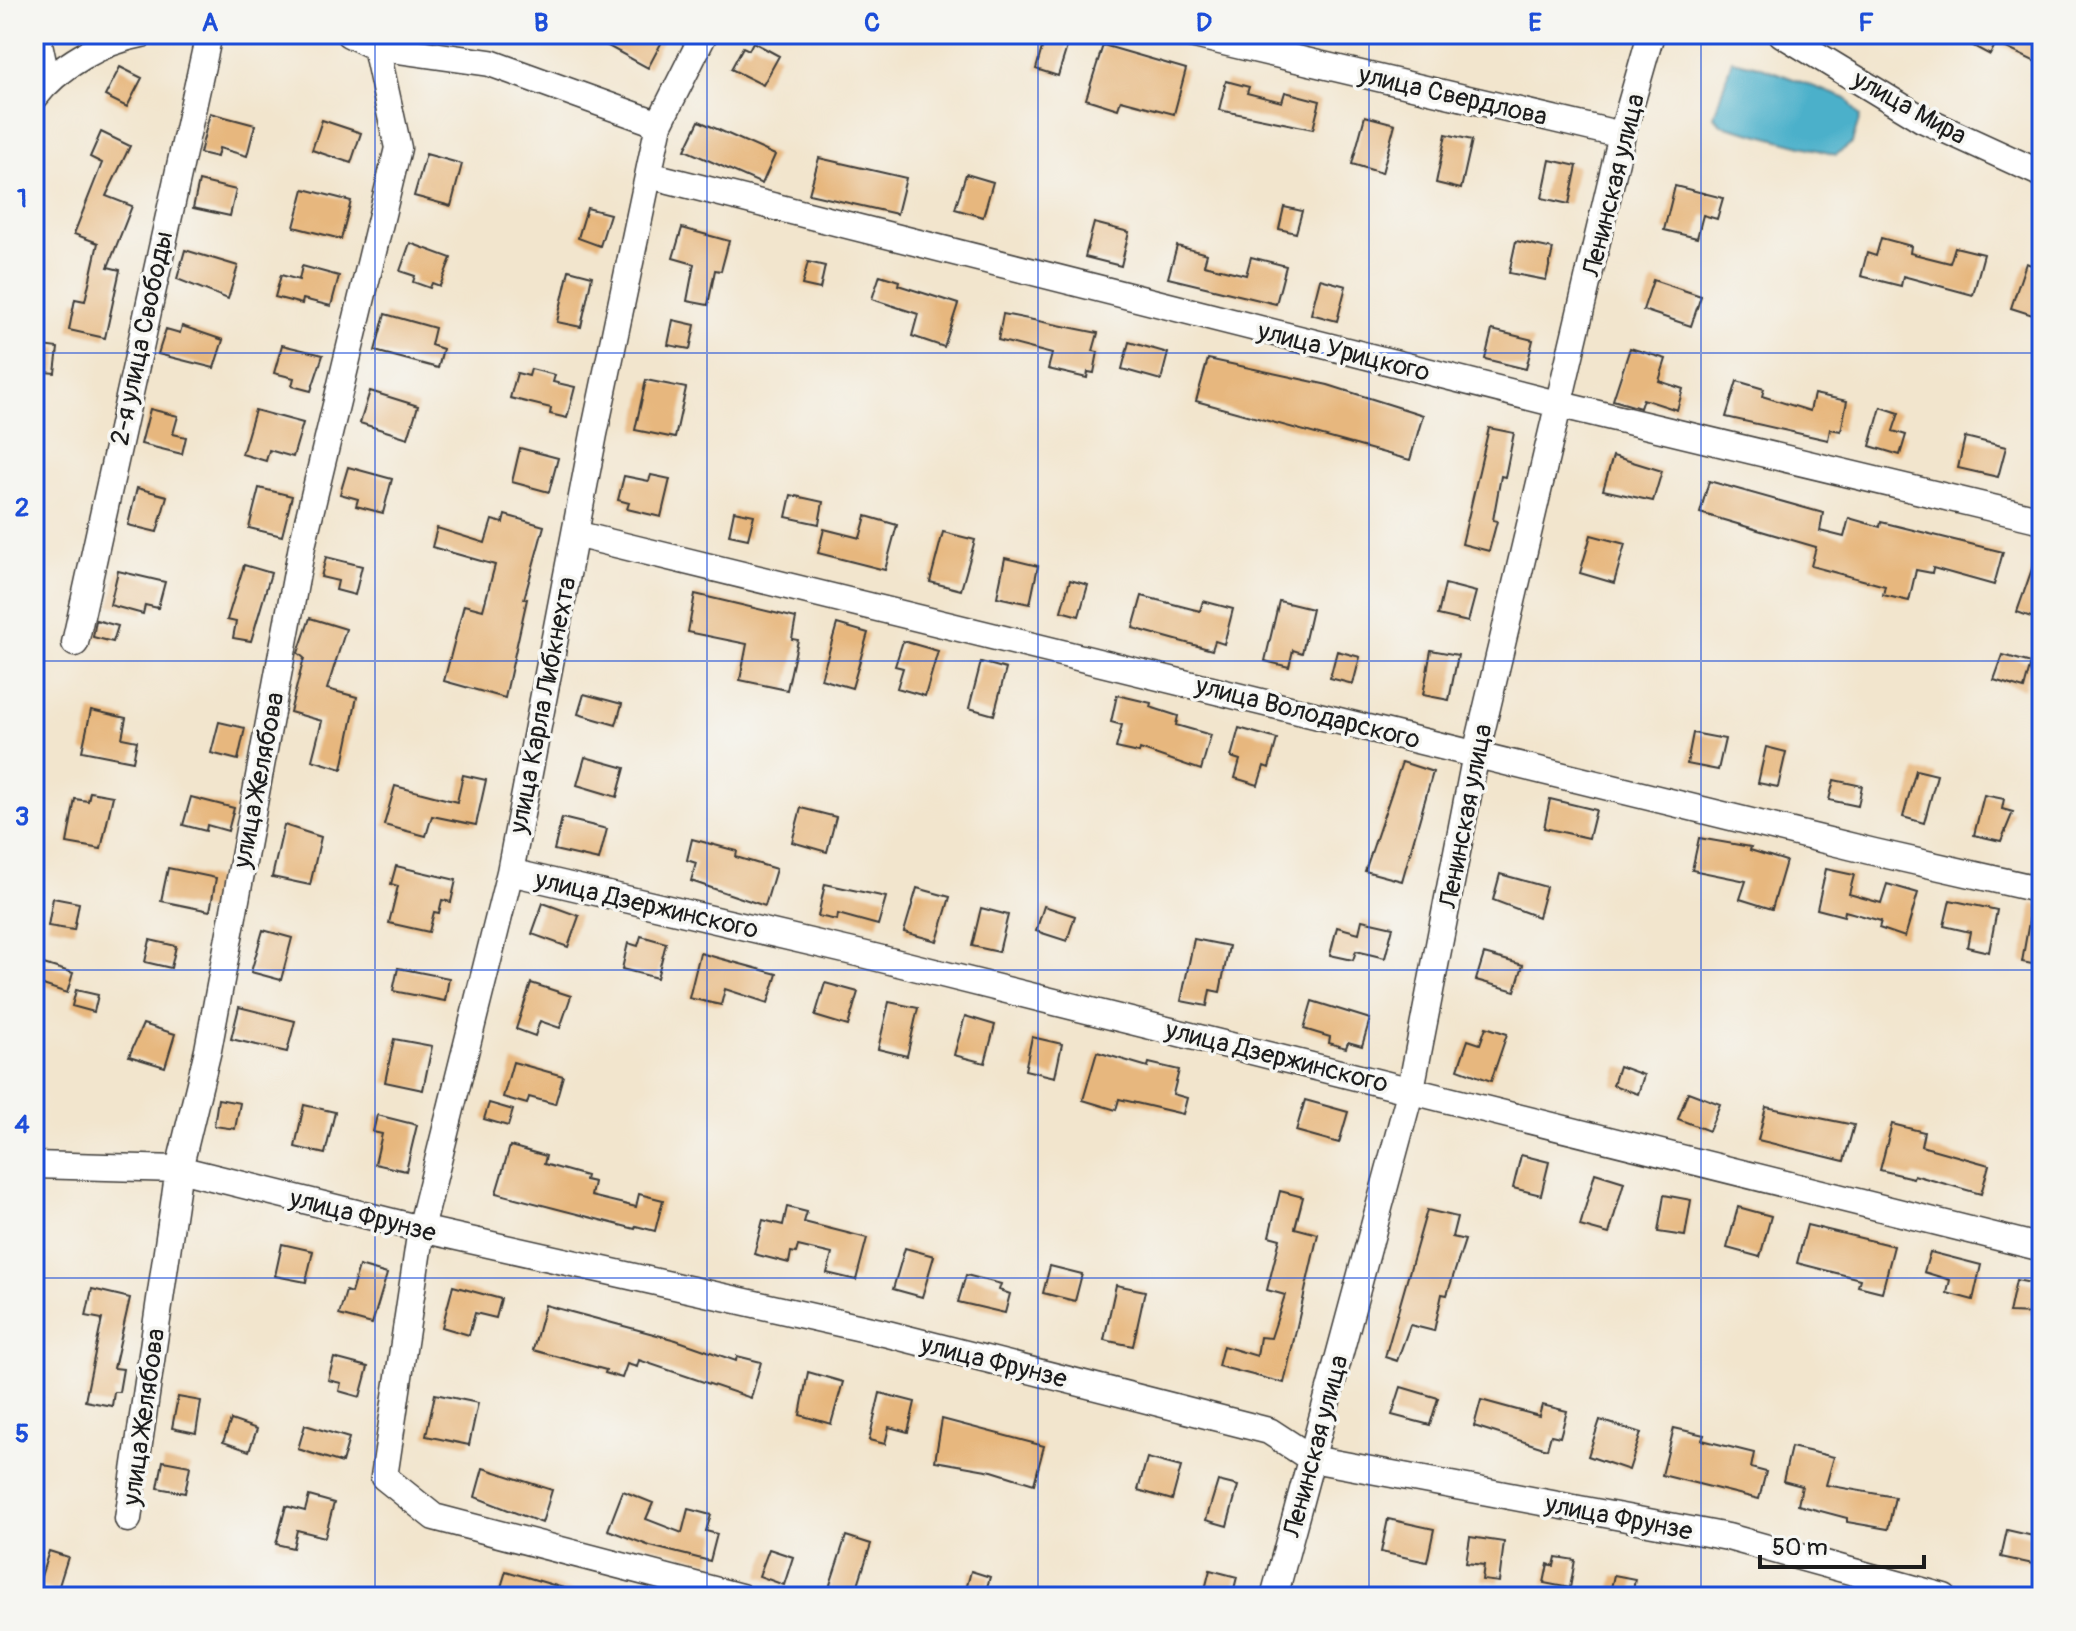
<svg xmlns="http://www.w3.org/2000/svg" width="2076" height="1631" font-family="Pangolin,sans-serif">
	<style>
		.water { fill: #4bb0ca; stroke: #346673; stroke-width: 2 }
		.building { fill: #e7b77e }
		.lines { fill: none; stroke-linecap: round; stroke-linejoin: round }
		.minor-casing { stroke: #3c3a37; stroke-width: 29 }
		.minor { stroke: #fff; stroke-width: 26 }
		.grid { fill: none; stroke: #1d4ed8; stroke-width: 2; stroke-opacity: 0.55 }
		.labels { text-anchor: middle; stroke-width: 7; stroke-linejoin: round; paint-order: stroke }
		.street-label { font-size: 26px; fill: #1c1c1c; stroke: #f6f6f2 }
		.neatline { fill: none; stroke: #1d4ed8; stroke-width: 3 }
		.grid-label { font-size: 26px; text-anchor: middle; font-weight: bold; fill: #1d4ed8 }
	</style>
	<rect width="100%" height="100%" fill="#f6f6f2"/>
	<filter id="ink" filterUnits="userSpaceOnUse"><feTurbulence type="fractalNoise" baseFrequency=".0125" numOctaves="2"/><feDisplacementMap in="SourceGraphic" scale="16" xChannelSelector="R" yChannelSelector="G"/><feConvolveMatrix kernelMatrix="1 2 1 2 8 2 1 2 1" color-interpolation-filters="sRGB"/></filter>
	<filter id="wash" filterUnits="userSpaceOnUse"><feTurbulence type="fractalNoise" baseFrequency=".006" numOctaves="4" result="noise"/><feDisplacementMap in="SourceGraphic" scale="32" xChannelSelector="R" yChannelSelector="G"/><feGaussianBlur stdDeviation="1.8" result="paint"/><feColorMatrix in="noise" values="0 0 0 0 0 0 0 0 0 0 0 0 0 0 0 0 0 1.4 0 .05"/><feComposite in="paint" operator="in"/></filter>
	<g filter="url(#wash)">
		<rect width="100%" height="100%" fill="#f2e5cd"/>
		<!-- water -->
		<path class="water" d="M1732 60 1759 66 1847 99 1860 117 1852 143 1836 155 1722 125 1714 116Z"/>
		<g id="blocks">
			<!-- building -->
			<path class="building" d="M586 34H666L648 68Z
				M1046 34H1071L1058 76 1036 69Z
				M1951 34H2023L2042 43V65L1996 43 1990 55Z
				M753 42 779 56 763 85 731 69 743 47 749 50Z
				M1103 45 1186 69 1174 114 1121 100 1118 109 1086 99Z
				M120 67 142 78 127 107 105 96Z
				M1226 81 1249 87 1247 93 1282 102 1285 92 1320 101 1313 129 1219 110Z
				M210 113 255 125 247 156 219 148 217 157 200 153Z
				M1365 116 1395 124 1382 173 1352 164Z
				M322 120 361 133 351 163 312 150Z
				M699 121 775 155 762 184 685 150Z
				M101 132 130 146 106 196 132 206 108 267 120 270 105 338 69 330 75 299 85 301 98 243 74 234 102 163 90 157Z
				M1446 134 1472 140 1461 189 1436 183Z
				M426 154 462 164 451 206 414 196Z
				M819 158 906 178 897 214 809 194Z
				M1550 160 1577 166 1569 204 1542 198Z
				M966 174 993 182 983 217 955 209Z
				M199 181 236 190 230 216 193 208Z
				M1675 186 1723 198 1717 219 1703 215 1697 238 1664 230Z
				M304 189 351 201 341 239 294 227Z
				M1284 207 1302 211 1296 233 1279 229Z
				M587 208 610 214 600 246 578 238Z
				M1094 223 1129 232 1121 266 1085 257Z
				M682 228 729 241 721 271 715 270 708 305 687 301 694 264 673 258Z
				M1881 238 1911 246 1910 253 1950 263 1955 247 1984 254 1973 295 1903 276 1901 286 1861 276 1867 253 1876 256Z
				M1516 241 1553 249 1546 280 1509 273Z
				M410 243 451 258 440 286 432 283 430 288 413 282 415 276 400 271Z
				M1177 246 1207 254 1204 265 1246 275 1251 257 1286 266 1276 304 1168 278Z
				M185 250 238 266 228 299 177 279Z
				M808 262 825 266 820 289 802 285Z
				M2026 263 2042 269V318L2011 308Z
				M302 266 339 276 331 306 303 299 302 304 275 297 281 275 299 280Z
				M569 270 592 276 581 327 557 322Z
				M880 275 899 281 898 285 958 304 944 347 912 336 918 314 872 299Z
				M1320 279 1346 286 1337 321 1311 314Z
				M1653 280 1701 296 1691 326 1643 310Z
				M385 314 435 328 431 345 443 349 438 368 375 351Z
				M1003 314 1098 333 1093 351 1098 352 1094 373 1088 372 1087 378 1048 369 1052 354 998 340Z
				M673 320 695 325 690 349 668 345Z
				M182 326 223 340 214 368 158 354 166 329 180 333Z
				M1492 330 1533 340 1526 369 1485 359Z
				M1129 342 1168 353 1161 380 1122 369Z
				M34 345 58 348 55 373 34 371Z
				M282 345 323 355 311 391 292 386 294 378 274 373Z
				M1630 348 1666 359 1659 381 1683 389 1677 410 1643 399 1640 408 1613 400Z
				M1208 359 1328 385 1423 415 1410 460 1196 401Z
				M531 369 555 375 553 382 575 387 567 418 550 414 551 408 510 398 517 373 529 376Z
				M646 380 686 388 675 438 635 430Z
				M1737 381 1764 389 1762 396 1810 411 1814 394 1847 401 1841 431 1830 429 1828 440 1726 417Z
				M370 391 418 406 408 438 360 423Z
				M1881 407 1899 413 1893 431 1906 435 1900 455 1870 446Z
				M150 409 178 416 173 434 186 437 182 454 141 444Z
				M255 410 303 423 293 457 269 450 266 461 242 454Z
				M1489 428 1514 433 1505 477 1501 476 1493 520 1497 521 1489 551 1462 544Z
				M1965 437 2006 447 1998 477 1958 468Z
				M520 448 558 458 549 492 512 482Z
				M1613 456 1662 471 1653 501 1603 490Z
				M348 467 392 479 383 513 356 506 358 499 340 494Z
				M651 475 670 479 661 517 627 509 629 503 618 500 624 476 649 481Z
				M1709 481 1823 513 1820 531 1844 537 1849 518 1880 527 1881 522 2003 552 1994 585 1933 568 1932 573 1916 570 1909 601 1883 595 1885 586 1811 566 1816 547 1700 513Z
				M137 488 167 496 157 532 128 525Z
				M259 488 292 496 282 536 249 528Z
				M791 495 823 502 819 524 786 517Z
				M734 511 754 515 748 539 729 535Z
				M505 515 544 526 524 599H527L505 698 444 681 464 605 483 610 495 565 432 547 437 528 485 543 492 520 503 523Z
				M866 516 897 525 885 570 818 553 824 529 860 538Z
				M943 532 975 540 961 590 930 582Z
				M1591 535 1625 544 1614 583 1580 573Z
				M2039 549 2042 550V621L2017 612Z
				M326 557 362 566 355 595 336 590 338 581 321 577Z
				M1005 558 1038 566 1030 604 997 597Z
				M244 565 271 573 251 641 233 638 236 622 227 620Z
				M118 571 165 582 158 608 145 605 143 614 110 605Z
				M1070 580 1088 585 1079 616 1061 611Z
				M1445 584 1476 592 1468 622 1438 615Z
				M695 594 796 618 792 639 798 640 787 690 740 680 747 644 688 632Z
				M1142 596 1200 611 1203 601 1233 609 1224 644 1215 641 1212 650 1133 628Z
				M1279 601 1312 609 1302 653 1293 650 1289 667 1265 661Z
				M310 618 346 629 327 689 357 697 342 769 312 760 322 721 290 712 304 658 298 653Z
				M96 620 118 626 113 642 93 637Z
				M837 624 868 633 852 688 821 679Z
				M903 641 938 651 925 696 897 688 903 668 895 666Z
				M1431 650 1458 655 1449 700 1423 695Z
				M1337 651 1360 657 1353 684 1330 678Z
				M2003 655 2031 663 2024 689 1994 680Z
				M981 662 1006 669 994 715 969 708Z
				M584 694 622 704 616 725 578 714Z
				M1117 695 1151 703 1150 707 1178 716 1176 725 1211 735 1201 770 1140 749 1139 753 1116 748 1122 725 1111 722Z
				M91 710 126 718 122 738 137 741 133 761 82 751Z
				M219 722 245 728 238 760 211 753Z
				M1239 728 1277 739 1269 768 1264 766 1258 785 1235 778 1240 760 1231 757Z
				M1693 733 1725 739 1718 770 1687 764Z
				M1766 747 1786 752 1778 787 1758 783Z
				M585 757 625 768 617 797 577 785Z
				M1402 762 1433 772 1402 881 1365 871Z
				M1916 770 1937 775 1924 823 1903 817Z
				M463 775 486 780 476 825 432 816 426 836 384 825 395 786 457 802Z
				M1834 780 1862 786 1858 806 1829 800Z
				M90 792 113 796 101 849 67 843 75 799 88 801Z
				M1984 795 2004 799 2002 809 2013 812 2001 841 1974 835Z
				M191 797 234 808 228 831 207 825 206 831 183 825Z
				M1550 799 1596 810 1589 838 1544 828Z
				M801 808 836 817 827 852 792 842Z
				M562 818 607 829 599 860 554 850Z
				M284 825 321 837 310 885 272 877Z
				M1699 838 1751 847 1750 850 1786 861 1772 909 1740 899 1746 881 1692 870Z
				M692 839 737 851 736 857 776 869 765 906 691 881 696 863 687 860Z
				M396 866 456 880 451 902 442 900 439 913 434 912 429 932 389 923 398 886 391 884Z
				M168 868 216 878 210 911 161 901Z
				M1826 869 1854 875 1849 894 1881 903 1887 884 1918 893 1905 937 1879 928 1881 921 1845 911 1844 916 1817 909Z
				M1500 874 1546 887 1538 917 1493 900Z
				M825 884 886 897 878 925 838 914 837 920 818 916Z
				M917 888 950 897 937 941 904 932Z
				M53 898 79 903 74 930 48 926Z
				M1950 900 1997 910 1989 952 1967 947 1970 932 1944 926Z
				M543 903 579 916 568 947 532 934Z
				M2032 904 2042 906V966L2022 962Z
				M1044 906 1075 916 1067 941 1036 931Z
				M981 908 1008 915 999 952 972 946Z
				M1362 920 1393 927 1385 958 1356 951 1353 960 1330 955 1337 927 1359 933Z
				M263 930 292 938 281 980 251 972Z
				M641 936 666 943 657 978 622 969 628 943 638 946Z
				M1194 939 1229 946 1220 992 1210 990 1207 1006 1181 1001Z
				M150 940 176 946 171 968 145 962Z
				M700 953 777 974 768 1003 725 989 721 1005 689 998Z
				M1484 954 1523 965 1515 991 1476 980Z
				M37 962 73 973 67 993 34 982Z
				M398 968 449 978 445 1001 393 991Z
				M531 983 571 996 560 1028 540 1021 535 1036 516 1029Z
				M825 983 858 992 848 1026 815 1016Z
				M76 990 98 995 94 1012 72 1006Z
				M1312 1001 1370 1019 1362 1046 1348 1042 1346 1048 1329 1043 1330 1037 1304 1029Z
				M889 1002 918 1008 907 1056 878 1049Z
				M239 1007 295 1021 287 1052 231 1039Z
				M965 1016 995 1025 985 1063 954 1055Z
				M143 1024 175 1034 165 1067 129 1056Z
				M1486 1027 1507 1034 1491 1081 1458 1069 1468 1040 1480 1044Z
				M1032 1037 1062 1044 1055 1077 1025 1070Z
				M394 1039 432 1046 423 1090 385 1082Z
				M1097 1052 1148 1067 1149 1063 1179 1070 1173 1094 1187 1098 1183 1114 1119 1099 1116 1110 1083 1100Z
				M513 1062 563 1076 555 1104 529 1097 527 1104 503 1097Z
				M1619 1066 1644 1075 1638 1094 1613 1085Z
				M1688 1092 1720 1104 1709 1131 1678 1119Z
				M218 1099 240 1103 235 1129 214 1126Z
				M1305 1100 1348 1112 1339 1143 1296 1131Z
				M489 1103 513 1110 508 1126 484 1119Z
				M304 1105 335 1112 325 1154 295 1147Z
				M1766 1107 1854 1125 1844 1161 1758 1140Z
				M377 1115 417 1125 406 1171 375 1164 382 1134 373 1132Z
				M1892 1124 1924 1132 1921 1146 1989 1165 1981 1194 1914 1175 1913 1178 1880 1170Z
				M510 1146 546 1156 544 1164 586 1176 585 1180 594 1182 591 1196 636 1207 639 1194 663 1200 655 1231 636 1226 635 1229 496 1193Z
				M1521 1155 1549 1162 1541 1195 1513 1188Z
				M1595 1173 1624 1182 1609 1234 1580 1226Z
				M1280 1191 1303 1197 1295 1228 1318 1234 1284 1383 1218 1366 1223 1346 1257 1356 1260 1337 1271 1338 1285 1295 1267 1290 1280 1239 1269 1236Z
				M1664 1195 1691 1200 1685 1236 1658 1232Z
				M787 1207 807 1212 804 1222 867 1238 856 1280 827 1273 832 1254 798 1246 796 1253 791 1252 789 1263 754 1254 763 1220 783 1225Z
				M1738 1207 1771 1216 1760 1257 1727 1248Z
				M1427 1210 1457 1217 1452 1237 1465 1240 1447 1295 1442 1294 1434 1331 1410 1325 1397 1361 1385 1357Z
				M1807 1225 1894 1246 1882 1292 1858 1286 1860 1279 1797 1263Z
				M282 1244 313 1251 306 1282 275 1276Z
				M905 1248 934 1256 922 1297 893 1289Z
				M1930 1252 1981 1265 1973 1300 1947 1293 1950 1280 1924 1272Z
				M359 1266 387 1274 372 1324 339 1315 346 1291 351 1293Z
				M1050 1266 1082 1274 1075 1301 1043 1293Z
				M966 1275 1001 1284 999 1290 1010 1294 1005 1313 958 1302Z
				M2016 1280 2042 1285 2037 1314 2009 1313Z
				M1116 1285 1145 1291 1133 1346 1104 1340Z
				M453 1286 501 1299 496 1318 475 1313 469 1335 442 1327Z
				M92 1289 130 1298 114 1368 123 1369 119 1392H114L112 1406 85 1401 102 1319 86 1316Z
				M545 1305 676 1340 736 1361 737 1356 761 1362 751 1398 639 1360 637 1367 627 1364 622 1378 605 1373 606 1370 533 1350Z
				M334 1358 368 1367 360 1397 339 1391 341 1383 328 1380Z
				M808 1372 843 1382 831 1424 800 1415Z
				M1401 1387 1438 1398 1430 1425 1392 1415Z
				M880 1393 915 1402 908 1432 889 1427 885 1444 869 1440Z
				M435 1394 478 1403 469 1445 426 1436Z
				M178 1397 201 1401 196 1433 172 1428Z
				M1481 1400 1539 1416 1542 1405 1567 1411 1560 1437 1551 1435 1547 1449 1474 1426Z
				M942 1419 1044 1446 1034 1484 992 1471 935 1461Z
				M231 1420 257 1429 249 1451 223 1442Z
				M1600 1420 1641 1433 1629 1470 1588 1456Z
				M305 1425 349 1438 342 1463 298 1449Z
				M1674 1428 1704 1435 1702 1440 1754 1453 1751 1468 1766 1472 1759 1499 1662 1475Z
				M1791 1447 1834 1457 1826 1485 1895 1497 1888 1529 1847 1522V1518L1798 1505 1802 1486 1783 1481Z
				M1147 1458 1181 1467 1172 1500 1138 1490Z
				M163 1461 190 1466 185 1493 158 1488Z
				M483 1468 552 1490 542 1523 475 1497Z
				M1218 1481 1238 1486 1227 1526 1206 1520Z
				M623 1491 653 1503 646 1519 682 1533 688 1509 711 1515 706 1531 717 1534 710 1561 650 1546 608 1530Z
				M309 1496 334 1503 325 1537 297 1530 293 1548 276 1544 286 1506 305 1511Z
				M1388 1519 1434 1529 1427 1562 1381 1552Z
				M2007 1530 2042 1538V1566L2001 1557Z
				M846 1536 871 1544 854 1597H826Z
				M1470 1537 1504 1542 1499 1582 1482 1580 1484 1565 1466 1563Z
				M769 1549 793 1557 784 1585 759 1576Z
				M49 1551 68 1557 57 1592 38 1586Z
				M1556 1557 1575 1560 1570 1588 1544 1583 1548 1564 1554 1566Z
				M1210 1570 1237 1577 1232 1597H1203Z
				M506 1571 577 1592 576 1597H498Z
				M971 1571 990 1577 984 1597H964Z
				M1614 1575 1635 1579 1632 1597H1609Z"/>
		</g>
	</g>
	<g filter="url(#ink)">
		<use href="#blocks" fill-opacity="0" stroke="#3c3a37" stroke-width="2"/>
		<g class="lines">
			<defs>
				<path id="minor" d="M37 34 47 81
					M349 34 376 47 490 63 659 124
					M704 34 659 124 594 434 510 872 421 1229 384 1477 434 1517 741 1597
					M1190 34 1622 135
					M1782 34 1922 119 2042 174
					M34 98C58 66 103 41 142 34
					M649 175 1561 405 2042 520
					M575 534 1874 852 2042 890
					M75 643 209 34
					M510 872 866 955 2042 1248
					M34 1165 179 1169 421 1229 884 1333 1269 1431 1312 1459 1728 1537 1944 1597
					M128 1519 179 1169 208 1050 302 546 398 148 376 47
					M1274 1597 1411 1089 1476 754 1622 135 1651 34"/>
			</defs>
			<!-- minor casing -->
			<use href="#minor" class="minor-casing"/>
			<!-- minor -->
			<use href="#minor" class="minor"/>
		</g>
	</g>
	<!-- grid -->
	<path class="grid" d="M375 34V1597M707 34V1597M1038 34V1597M1369 34V1597M1701 34V1597M34 353H2042M34 661H2042M34 970H2042M34 1278H2042"/>
	<g class="labels">
		<!-- street labels -->
		<g class="street-label">
			<text transform="translate(1453 95) rotate(13)" y="9">улица Свердлова</text>
			<text transform="translate(1910 107) rotate(29)" y="9">улица Мира</text>
			<text transform="translate(1613 185) rotate(-76)" y="9">Ленинская улица</text>
			<text transform="translate(141 338) rotate(-78)" y="9">2-я улица Свободы</text>
			<text transform="translate(1344 351) rotate(14)" y="9">улица Урицкого</text>
			<text transform="translate(542 705) rotate(-79)" y="9">улица Карла Либкнехта</text>
			<text transform="translate(1308 712) rotate(14)" y="9">улица Володарского</text>
			<text transform="translate(258 780) rotate(-79)" y="9">улица Желябова</text>
			<text transform="translate(1465 816) rotate(-79)" y="9">Ленинская улица</text>
			<text transform="translate(647 904) rotate(13)" y="9">улица Дзержинского</text>
			<text transform="translate(1277 1056) rotate(14)" y="9">улица Дзержинского</text>
			<text transform="translate(363 1215) rotate(14)" y="9">улица Фрунзе</text>
			<text transform="translate(994 1361) rotate(14)" y="9">улица Фрунзе</text>
			<text transform="translate(143 1417) rotate(-82)" y="9">улица Желябова</text>
			<text transform="translate(1315 1446) rotate(-75)" y="9">Ленинская улица</text>
			<text transform="translate(1619 1517) rotate(11)" y="9">улица Фрунзе</text>
		</g>
	</g>
	<!-- margin -->
	<rect width="2076" height="1631" fill="none" stroke="#f6f6f2" stroke-width="88"/>
	<!-- scale -->
	<path d="M1760 1555v12h164v-12" fill="none" stroke="#1c1c1c" stroke-width="4"/>
	<text x="1772" y="1555" font-size="24" fill="#1c1c1c" stroke="#f6f6f2" stroke-width="6" paint-order="stroke">50 m</text>
	<rect x="44" y="44" width="1988" height="1543" class="neatline"/>
	<g class="grid-label">
		<text x="210" y="31">A</text>
		<text x="541" y="31">B</text>
		<text x="872" y="31">C</text>
		<text x="1204" y="31">D</text>
		<text x="1535" y="31">E</text>
		<text x="1866" y="31">F</text>
		<text x="22" y="207">1</text>
		<text x="22" y="516">2</text>
		<text x="22" y="825">3</text>
		<text x="22" y="1133">4</text>
		<text x="22" y="1442">5</text>
	</g>
</svg>
